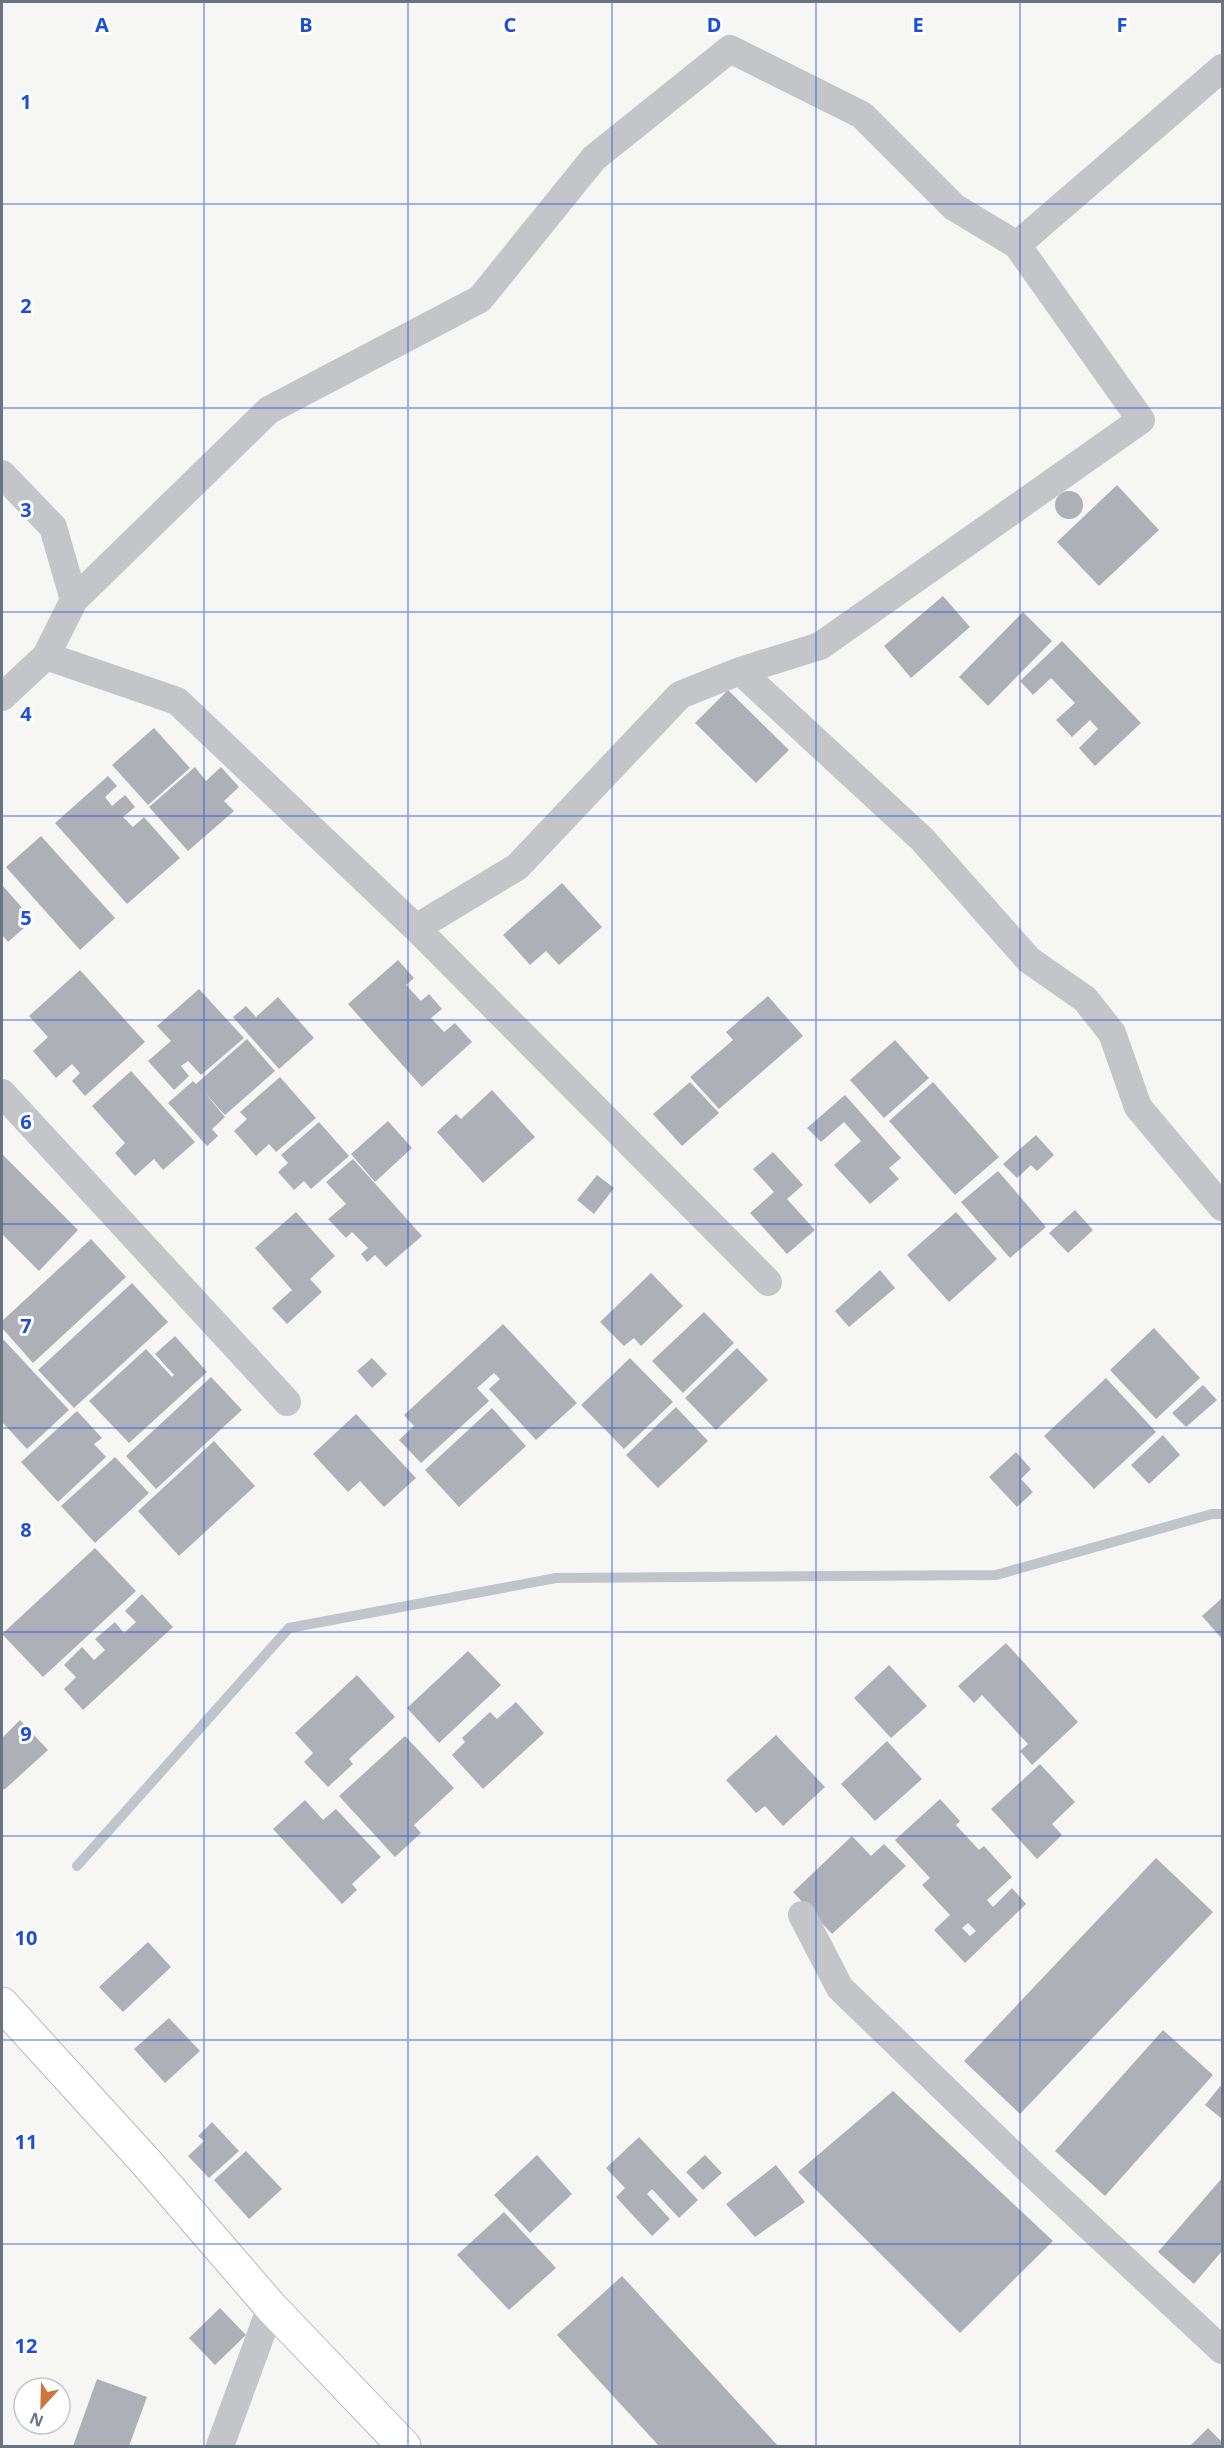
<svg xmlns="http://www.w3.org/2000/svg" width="1224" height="2448" font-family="'Noto Sans',sans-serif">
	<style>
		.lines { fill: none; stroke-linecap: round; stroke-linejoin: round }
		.stream { stroke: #bfc5cb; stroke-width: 10 }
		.building { fill: #adb1b7; fill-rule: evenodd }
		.secondary-casing { stroke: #b5b8bd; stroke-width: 35 }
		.street { stroke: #c3c5c8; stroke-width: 28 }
		.secondary { stroke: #fff; stroke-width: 33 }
		.grid { fill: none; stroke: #1d4ed8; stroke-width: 1.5; stroke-opacity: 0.55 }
		.grid-label { font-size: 20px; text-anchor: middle; font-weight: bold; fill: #1d4ed8; stroke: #fff; stroke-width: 6; stroke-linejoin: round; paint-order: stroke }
	</style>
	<rect width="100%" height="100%" fill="#f6f6f4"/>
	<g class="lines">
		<!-- stream -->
		<path class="stream" d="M77 1866 289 1628 556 1578 996 1575 1212 1514H1222"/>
	</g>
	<!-- building -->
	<path class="building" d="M1117 485 1159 530 1099 586 1057 542Z
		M1055 505a14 14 0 1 1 28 0a14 14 0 1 1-28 0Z
		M943 596 970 627 911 678 884 646Z
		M1023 612 1052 641 988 706 959 677Z
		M1062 641 1141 723 1095 766 1079 748 1098 729 1090 720 1072 737 1056 720 1075 703 1051 678 1033 695 1020 681Z
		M728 690 789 750 756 783 695 723Z
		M154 728 190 768 148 805 112 765Z
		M195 767 206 781 221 767 239 787 224 801 234 811 188 851 149 807Z
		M108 776 117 786 105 797 112 806 125 795 135 807 123 817 133 827 144 817 180 858 127 904 55 823Z
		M41 836 115 918 80 950 6 867Z
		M562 883 602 927 559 965 546 951 530 965 503 935Z
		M2 885 33 920 8 942 2 935Z
		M398 960 414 978 406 985 421 1001 429 994 442 1009 431 1018 444 1032 455 1023 472 1042 422 1087 348 1004Z
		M80 970 145 1042 85 1096 72 1081 80 1073 72 1064 56 1078 33 1051 48 1037 29 1016Z
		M199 989 244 1038 201 1075 188 1061 181 1066 189 1076 174 1090 148 1061 171 1041 157 1026Z
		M768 996 803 1036 719 1109 690 1077 733 1040 726 1032Z
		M278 997 314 1038 279 1069 233 1017 246 1006 256 1017Z
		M247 1039 275 1071 225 1115 204 1092 225 1117 212 1129 218 1136 207 1146 168 1103 193 1081 196 1084Z
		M895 1040 929 1078 884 1118 850 1080Z
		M131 1071 195 1142 163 1170 154 1159 135 1176 115 1153 125 1143 92 1106Z
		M280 1077 316 1118 276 1152 269 1144 256 1156 234 1131 247 1119 240 1112Z
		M690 1082 719 1113 682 1146 653 1114Z
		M933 1082 999 1157 955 1195 889 1121Z
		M492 1090 535 1137 483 1183 437 1132 456 1114 461 1119Z
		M845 1095 901 1158 889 1168 899 1179 870 1204 834 1165 861 1141 844 1122 821 1142 807 1128Z
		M388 1121 412 1148 375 1182 351 1154Z
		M319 1122 349 1156 311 1189 304 1181 294 1190 278 1172 288 1163 281 1155Z
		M1036 1135 1054 1155 1037 1171 1031 1165 1017 1178 1003 1164Z
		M773 1152 803 1185 787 1199 815 1230 787 1254 750 1213 774 1192 753 1169Z
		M2 1154 78 1230 39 1271 2 1234Z
		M353 1159 422 1236 386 1267 375 1255 367 1262 361 1254 368 1248 352 1232 346 1238 328 1219 346 1204 326 1182Z
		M998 1171 1046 1227 1010 1258 961 1202Z
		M597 1175 614 1188 594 1214 577 1200Z
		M1075 1210 1093 1230 1068 1253 1049 1233Z
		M296 1212 335 1256 310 1279 322 1292 287 1324 272 1308 292 1290 255 1248Z
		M956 1212 997 1259 949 1302 907 1255Z
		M91 1239 126 1277 33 1363 2 1328V1321Z
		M880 1270 895 1288 849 1327 835 1311Z
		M651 1273 683 1306 641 1346 634 1338 624 1346 600 1322Z
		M132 1283 168 1322 74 1408 38 1370Z
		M704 1312 734 1343 683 1393 652 1361Z
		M503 1324 577 1403 536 1440 489 1389 500 1379 494 1373 477 1388 489 1401 421 1463 399 1440 414 1426 404 1415Z
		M1154 1328 1200 1378 1156 1419 1110 1370Z
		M175 1336 207 1372 129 1443 89 1401 146 1349 172 1377 174 1375 155 1354Z
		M2 1338 69 1410 27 1449 2 1422Z
		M737 1348 768 1380 716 1430 685 1398Z
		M372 1358 387 1374 372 1388 357 1371Z
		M630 1358 673 1402 624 1449 581 1405Z
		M211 1377 242 1410 156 1489 126 1456Z
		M1106 1378 1156 1432 1094 1489 1044 1436Z
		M1203 1385 1217 1400 1186 1427 1172 1413Z
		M676 1407 708 1441 658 1488 626 1455Z
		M492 1408 526 1446 459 1507 425 1470Z
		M77 1411 102 1438 94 1444 106 1457 58 1502 21 1462Z
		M356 1414 416 1478 384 1507 360 1481 348 1492 313 1454Z
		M1163 1435 1180 1455 1149 1484 1131 1465Z
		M214 1441 255 1486 179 1556 138 1511Z
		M1016 1452 1031 1469 1021 1479 1033 1492 1017 1507 989 1477Z
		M115 1457 149 1493 95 1543 61 1506Z
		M95 1548 136 1591 43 1677 2 1634Z
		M142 1594 173 1627 83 1710 64 1689 76 1677 64 1665 82 1647 94 1660 105 1650 95 1639 115 1622 124 1633 136 1622 125 1611Z
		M1222 1598V1639L1202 1616Z
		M1006 1643 1078 1722 1032 1765 1020 1751 1028 1744 982 1695 974 1703 958 1686Z
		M468 1651 501 1685 439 1743 407 1708Z
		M889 1665 927 1706 891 1738 854 1698Z
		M357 1675 395 1717 349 1759 353 1764 328 1787 304 1762 313 1753 295 1733Z
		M516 1702 544 1733 483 1789 452 1755 465 1742 462 1738 490 1712 497 1719Z
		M20 1720 48 1750 4 1790 2 1787V1738Z
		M776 1735 825 1787 783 1826 765 1806 756 1813 726 1780Z
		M405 1736 454 1788 414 1825 421 1833 395 1857 339 1796Z
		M887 1741 922 1779 875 1821 841 1784Z
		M1040 1764 1075 1802 1052 1824 1062 1835 1037 1859 991 1809Z
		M940 1799 960 1821 956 1825 979 1850 984 1846 1012 1877 987 1900 993 1907 1012 1888 1026 1904 965 1963 934 1930 950 1915 922 1885 930 1878 895 1840ZM968 1923 976 1931 970 1936 962 1928Z
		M305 1800 323 1820 336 1809 381 1857 352 1884 357 1890 342 1904 273 1829Z
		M852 1836 871 1856 884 1844 906 1866 832 1934 793 1892Z
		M1156 1858 1213 1912 1020 2114 964 2061Z
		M148 1942 171 1967 123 2012 99 1987Z
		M169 2018 200 2051 165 2083 134 2049Z
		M1163 2030 1213 2075 1105 2196 1055 2151Z
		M1222 2084V2119L1205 2105Z
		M893 2091 1053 2241 960 2333 798 2172Z
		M212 2122 239 2151 209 2178 188 2156 204 2141 198 2136Z
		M639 2137 698 2200 679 2218 652 2189 647 2194 670 2219 652 2236 616 2197 625 2188 606 2168Z
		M246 2151 282 2189 249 2219 214 2180Z
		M537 2155 572 2194 530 2233 494 2195Z
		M705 2155 722 2173 703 2190 686 2172Z
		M776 2165 805 2202 755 2237 726 2204Z
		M1222 2178V2251L1194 2284 1158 2252Z
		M504 2212 556 2268 509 2310 457 2255Z
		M622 2276 778 2446H659L557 2335Z
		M220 2308 246 2335 215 2365 189 2338Z
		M97 2379 147 2397 129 2446H73Z
		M1208 2428 1222 2442V2446H1190Z"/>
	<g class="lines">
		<defs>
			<path id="secondary" d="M2 2004 146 2162 271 2307 404 2446"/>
		</defs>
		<!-- secondary casing -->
		<use href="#secondary" class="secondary-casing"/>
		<!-- street -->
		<path class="street" d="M1017 245 1222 68
			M2 474 53 527 74 600
			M46 656 177 701 416 928 768 1282
			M740 671 922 839 1029 960 1085 999 1112 1033 1138 1107 1222 1207
			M2 697 46 656 74 600 269 410 480 299 594 158 730 49 862 115 954 207 1017 245 1141 420 820 646 740 671 680 695 517 867 416 928
			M2 1093 287 1402
			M802 1915 840 1988 1036 2177 1222 2350
			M220 2446 271 2307"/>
		<!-- secondary -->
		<use href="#secondary" class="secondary"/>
	</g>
	<!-- grid -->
	<path class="grid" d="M204 2V2446M408 2V2446M612 2V2446M816 2V2446M1020 2V2446M2 204H1222M2 408H1222M2 612H1222M2 816H1222M2 1020H1222M2 1224H1222M2 1428H1222M2 1632H1222M2 1836H1222M2 2040H1222M2 2244H1222"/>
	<g class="grid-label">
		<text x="102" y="32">A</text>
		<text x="306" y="32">B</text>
		<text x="510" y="32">C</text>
		<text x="714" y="32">D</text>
		<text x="918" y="32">E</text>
		<text x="1122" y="32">F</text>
		<text x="26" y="109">1</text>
		<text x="26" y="313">2</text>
		<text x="26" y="517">3</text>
		<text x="26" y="721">4</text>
		<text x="26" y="925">5</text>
		<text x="26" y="1129">6</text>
		<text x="26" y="1333">7</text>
		<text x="26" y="1537">8</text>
		<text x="26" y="1741">9</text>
		<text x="26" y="1945">10</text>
		<text x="26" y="2149">11</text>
		<text x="26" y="2353">12</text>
	</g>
	<!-- border -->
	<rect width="1224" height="2448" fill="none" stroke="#697381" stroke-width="6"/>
	<!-- north arrow -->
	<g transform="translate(42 2406) rotate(202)"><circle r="28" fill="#ffffff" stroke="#c3c7cd" stroke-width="1.5"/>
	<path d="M0-4.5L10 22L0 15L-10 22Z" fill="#d0753b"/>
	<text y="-9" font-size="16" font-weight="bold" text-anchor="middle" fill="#697381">N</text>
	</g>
</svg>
